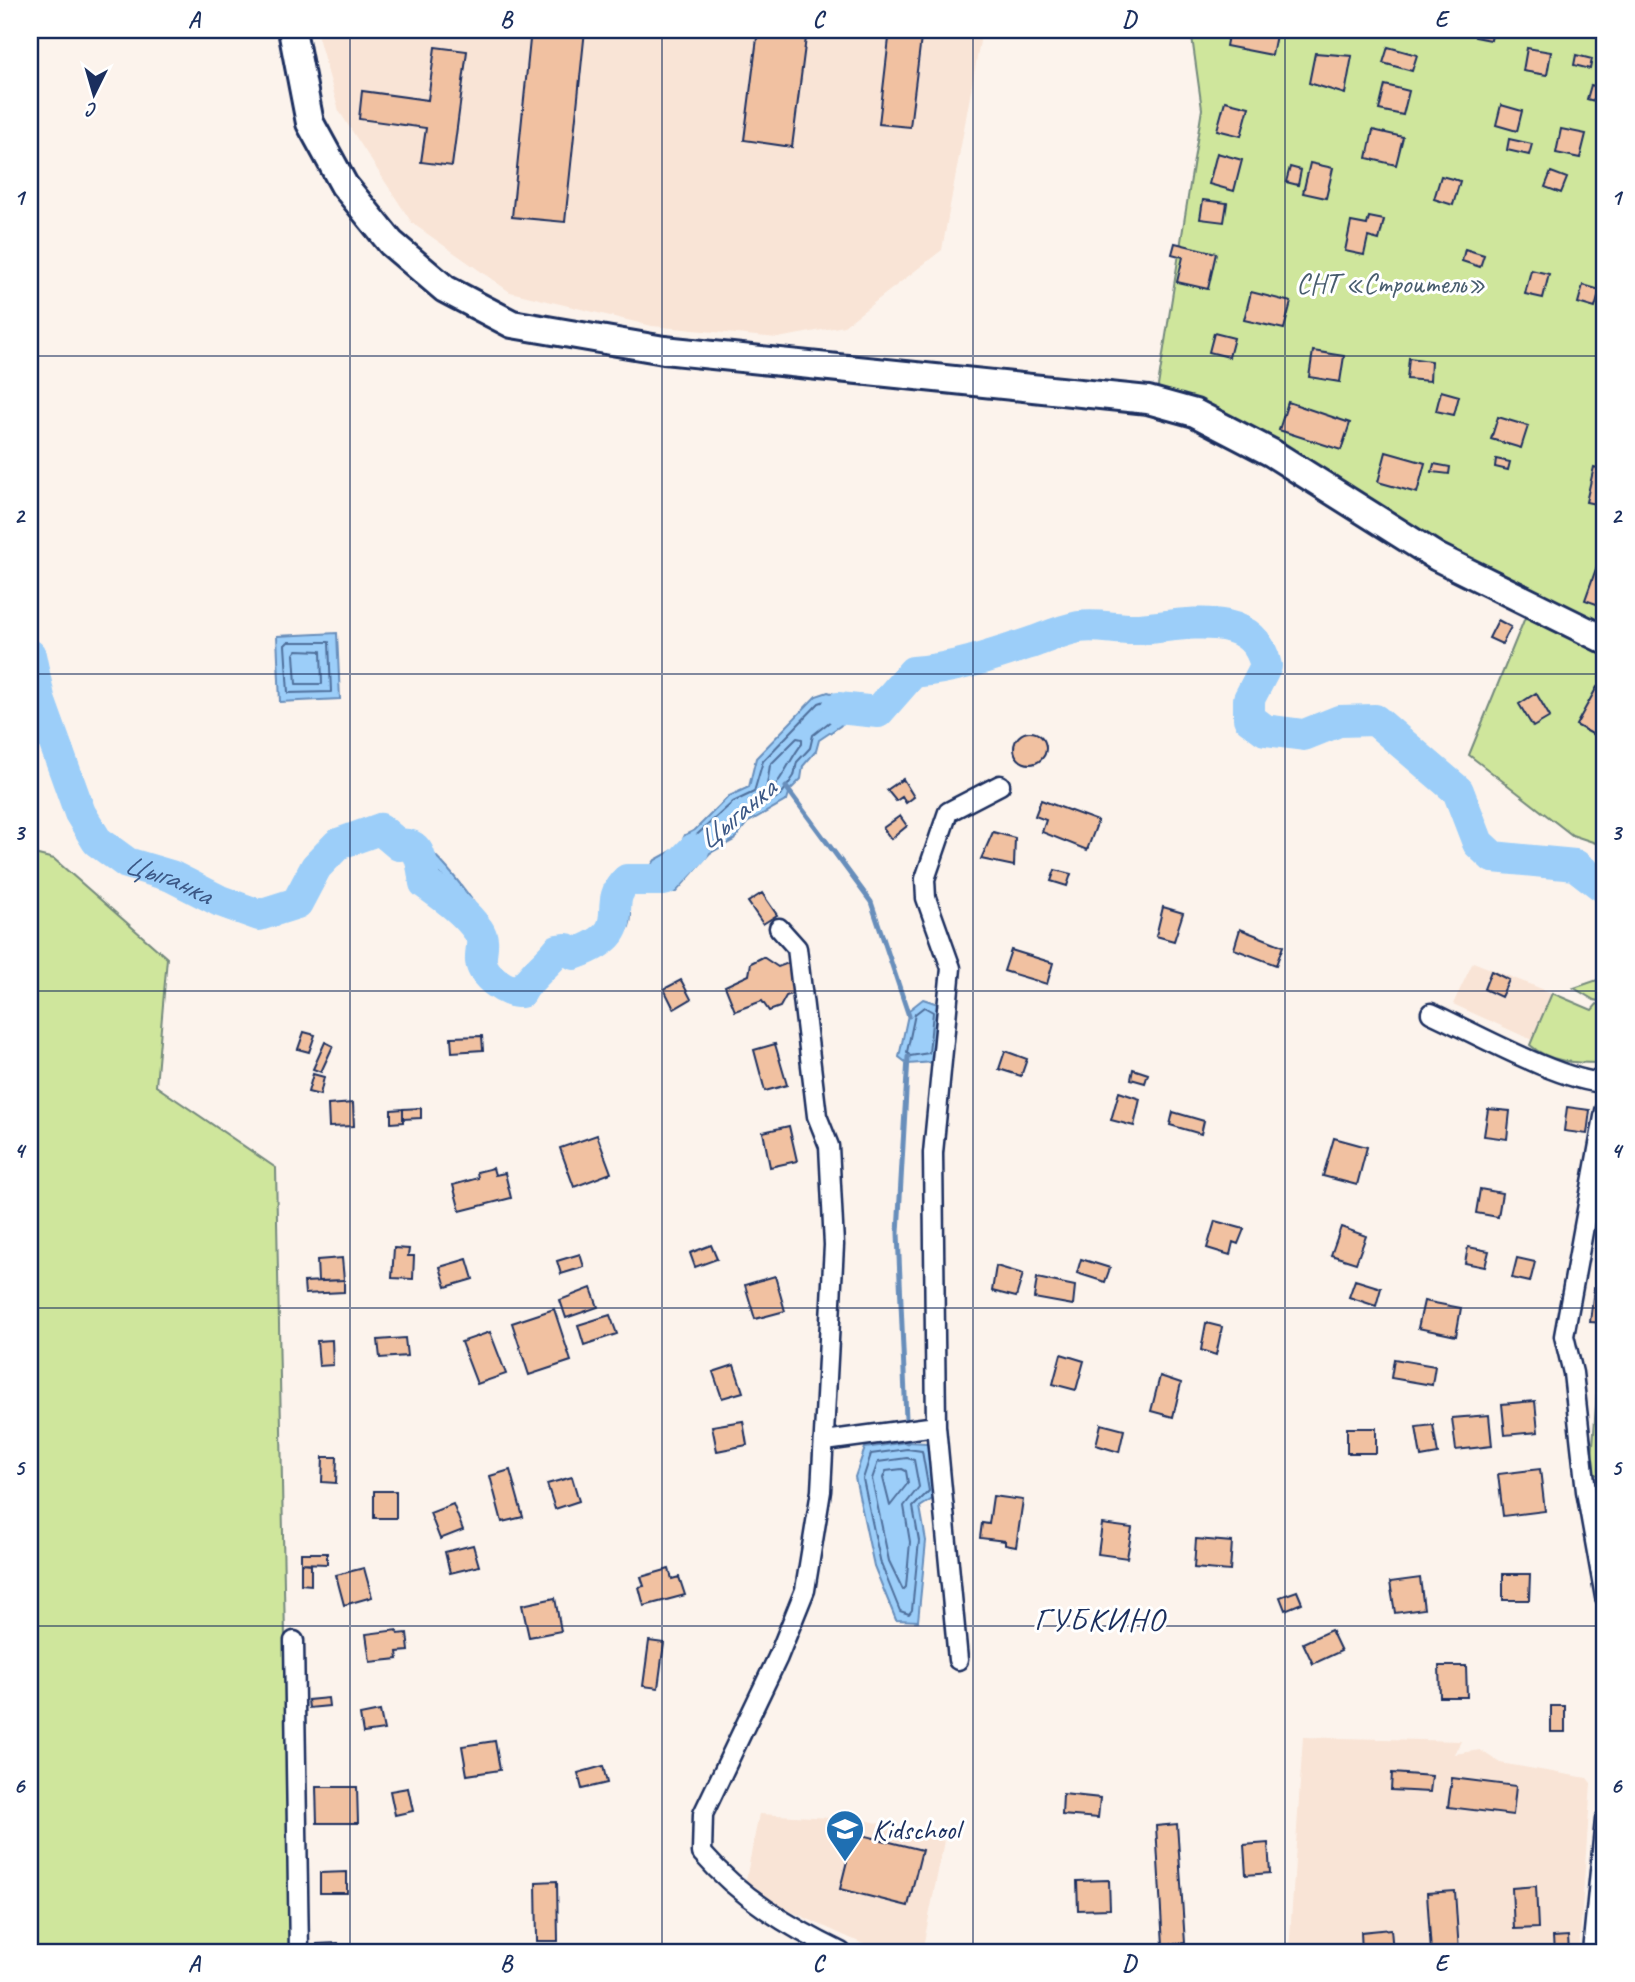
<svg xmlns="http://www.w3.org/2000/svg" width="1635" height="1982" font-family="Caveat,sans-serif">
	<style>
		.built { fill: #f9e4d6 }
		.green { fill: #cfe69c; stroke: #758a7d; stroke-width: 2 }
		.water { fill: #9ccef9; stroke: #688ebb; stroke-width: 2 }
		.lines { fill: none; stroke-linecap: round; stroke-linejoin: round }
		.shore { stroke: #4f6f9c; stroke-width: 2 }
		.stream { stroke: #688ebb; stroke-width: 5 }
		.river { stroke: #9ccef9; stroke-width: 32 }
		.building { fill: #f1c1a1; stroke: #1b2f5e; stroke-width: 2 }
		.street-casing { stroke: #1b2f5e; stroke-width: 23 }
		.secondary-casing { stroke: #1b2f5e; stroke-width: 32 }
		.street { stroke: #fff; stroke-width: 18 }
		.secondary { stroke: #fff; stroke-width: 26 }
		.grid { fill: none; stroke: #1b2f5e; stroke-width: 2; stroke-opacity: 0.55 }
		.labels { text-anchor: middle; stroke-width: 6; stroke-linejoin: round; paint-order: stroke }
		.park-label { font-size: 28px; fill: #485d6e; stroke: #fff }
		.poi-label { font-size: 28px; fill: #1b2f5e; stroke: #fff; text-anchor: start }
		.water-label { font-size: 30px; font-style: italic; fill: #3b5785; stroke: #fff }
		.quarter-label { font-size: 32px; letter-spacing: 2px; fill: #1b2f5e; stroke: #fff }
		.neatline { fill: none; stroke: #1b2f5e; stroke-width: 2.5 }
		.grid-label { font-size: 23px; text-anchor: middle; font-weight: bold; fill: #1b2f5e }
	</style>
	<rect width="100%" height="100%" fill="#fcf3ec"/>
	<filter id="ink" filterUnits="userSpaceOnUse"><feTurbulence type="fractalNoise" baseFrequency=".0143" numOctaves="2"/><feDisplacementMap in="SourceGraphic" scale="14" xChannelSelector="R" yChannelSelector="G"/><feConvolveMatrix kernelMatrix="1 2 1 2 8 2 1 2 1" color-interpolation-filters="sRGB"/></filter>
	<g filter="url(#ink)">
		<!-- built -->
		<path class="built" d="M316 30H982L942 250 844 326 778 338 652 326 510 292 412 223 339 111Z
			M1473 962 1552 993 1532 1040 1453 1004Z
			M1303 1737 1461 1741 1455 1754 1480 1750 1500 1763 1587 1778 1591 1783 1579 1952H1289Z
			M759 1814 866 1820 944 1841 922 1952H881L770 1902 745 1884Z"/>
		<!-- green -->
		<path class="green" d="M1191 30H1605V846L1572 835 1469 755 1533 598 1155 405 1202 109Z
			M30 853 54 859 167 958 156 1086 276 1168 291 1952H30Z
			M1600 979 1605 982V1002L1594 1000 1574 988Z
			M1552 993 1592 1010 1597 1004 1605 1006V1063C1579 1063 1551 1064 1530 1045Z
			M1605 1353V1415L1599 1475 1592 1474V1458L1600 1354Z"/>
		<!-- water -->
		<path class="water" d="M337 633 340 699 280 702 277 636Z
			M828 692 874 706 878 712 873 716 854 711 840 726 819 740 816 751 803 766 801 779 790 790 787 800 747 823 734 840 710 853 676 892H671L651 866 655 860 679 847 685 835 695 830 729 796 749 787 756 758 816 696Z
			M409 836C433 845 480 905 488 930L476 931C451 911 395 875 409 836Z
			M611 907 625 908 631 913C632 933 619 941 602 950L593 931Z
			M923 999 941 1005 934 1062 908 1064 899 1057 909 1010Z
			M907 1442 927 1443 937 1496 920 1507 926 1541 918 1621 896 1620 874 1566 855 1477 865 1448Z"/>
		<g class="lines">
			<!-- shore -->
			<path class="shore" d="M288 642H329L331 692 288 693 285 645Z
				M297 650 321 651 322 684H296L294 654Z
				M828 700 844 705 846 709 813 735 810 748 797 762 794 776 781 795 744 817 729 834 705 848 677 880H672L663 864 683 852 690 841 733 802 754 792 763 761 819 703Z
				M797 738 802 739V744C791 756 779 789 766 792L770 765Z
				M416 851H420L465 904 464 909H460C443 895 413 876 416 851Z
				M614 915H623L624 924 605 940 601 933Z
				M924 1007 933 1012 929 1053 910 1056 907 1052 915 1014Z
				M907 1449 922 1451 929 1491 913 1507 919 1541 912 1610 909 1614 900 1611 881 1564 863 1479 871 1454Z
				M907 1458 914 1460 919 1487 904 1506 910 1542 906 1587 903 1590 889 1561 872 1479 878 1462Z
				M902 1469 906 1471 908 1483 890 1506 883 1478 886 1471Z"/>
			<!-- stream -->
			<path class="stream" d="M786 787 871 902 909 1016
				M907 1442 898 1233 908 1057"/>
			<!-- river -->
			<g class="river">
				<path id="s1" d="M30 655 40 702 80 813 97 841 127 863 171 876 220 901 259 915 297 903 316 867 338 844 380 829 399 845C422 840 422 867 425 883 444 897 464 910 478 930 486 942 480 949 481 961 483 977 507 993 521 992 526 981 549 962 558 950L567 949 574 954C641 930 598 907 627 880H664L693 850"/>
				<path d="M838 708 878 712 913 672C954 669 994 655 1033 642 1047 637 1063 630 1079 627 1098 624 1118 630 1138 629 1183 626 1253 606 1266 666L1249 699V718L1265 730 1304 735 1339 721 1375 720 1458 791 1478 843 1493 857 1575 865 1601 885H1605"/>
			</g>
		</g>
		<!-- building -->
		<path class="building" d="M531 30H585L565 222 512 217Z
			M758 30H807L792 147 744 140Z
			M890 30H922L910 127 879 124Z
			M1229 30H1277L1272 55 1226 46Z
			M1477 30 1493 31 1491 40 1475 37Z
			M1585 30H1605V36L1585 32Z
			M435 47 467 51 452 166 421 162 426 128 359 119 362 91 428 100Z
			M1388 47 1417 55 1412 71 1383 63Z
			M1527 48 1551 52 1547 75 1523 71Z
			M1315 53 1352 56 1345 94 1309 83Z
			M1576 55 1592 59 1590 69 1574 65Z
			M1385 85 1409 91 1403 115 1379 110Z
			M1591 85 1605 89V104L1587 99Z
			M1225 101 1249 107 1241 136 1217 130Z
			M1501 105 1522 111 1517 131 1496 125Z
			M1561 129 1586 134 1580 158 1556 153Z
			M1373 130 1403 137 1396 165 1367 158Z
			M1509 139 1532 144 1529 155 1507 150Z
			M1217 153 1242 160 1234 191 1209 184Z
			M1310 163 1333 168 1326 198 1303 193Z
			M1290 167 1301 170 1298 185 1286 182Z
			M1551 172 1567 178 1561 193 1545 187Z
			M1441 176 1460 181 1453 205 1434 199Z
			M1203 200 1227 203 1224 222 1200 219Z
			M1369 217 1384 220 1379 240 1368 237 1364 255 1345 251 1351 222 1367 225Z
			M1175 243 1216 253 1208 289 1177 282 1183 257 1172 254Z
			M1465 249 1484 255 1480 267 1462 261Z
			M1531 270 1549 274 1543 298 1525 294Z
			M1583 285 1600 290 1595 308 1578 303Z
			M1251 292 1291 302 1284 329 1244 320Z
			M1602 317 1605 318V344L1595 341Z
			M1214 333 1234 338 1229 357 1209 352Z
			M1313 351 1344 356 1340 382 1309 377Z
			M1409 358 1431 361 1430 381 1407 379Z
			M1441 391 1459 396 1454 415 1436 411Z
			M1288 402 1350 423 1341 450 1279 430Z
			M1498 417 1528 426 1521 448 1491 439Z
			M1386 452 1425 463 1417 493 1378 482Z
			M1496 459 1510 462 1508 470 1495 467Z
			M1434 464 1450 467 1449 474 1432 472Z
			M1594 467 1605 470V506L1586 502Z
			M1597 566 1605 569V607L1585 600Z
			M1498 620 1511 627 1502 644 1489 638Z
			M1597 687 1605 692V741L1576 725Z
			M1536 693 1550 717 1533 727 1519 704Z
			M1014 748a16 16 0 1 1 32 0a16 16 0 1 1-32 0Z
			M903 779 914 797 906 803 902 797 896 801 887 790Z
			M1041 800 1098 821 1087 850 1042 832 1046 820 1035 816Z
			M900 816 907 826 891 839 883 828Z
			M993 832 1015 838 1014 866 981 859Z
			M1055 870 1071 874 1067 886 1051 881Z
			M762 893 777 915 763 924 748 902Z
			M1163 907 1183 913 1174 941 1156 936Z
			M1240 929 1283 946 1276 965 1234 949Z
			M1011 950 1053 963 1047 984 1004 971Z
			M763 957 778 967 791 962 800 991 786 996 780 1007 769 1011 762 1001 735 1011 725 986 749 975 751 963Z
			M1491 971 1509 980 1501 997 1484 989Z
			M681 980 691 999 674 1009 664 989Z
			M304 1032 315 1035 309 1052 298 1049Z
			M482 1036 483 1050 452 1052 451 1037Z
			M325 1042 333 1046 321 1072 313 1069Z
			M775 1044 787 1085 765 1091 754 1050Z
			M1005 1051 1027 1059 1021 1076 999 1069Z
			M1133 1069 1148 1074 1145 1083 1131 1079Z
			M313 1074 324 1077 320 1095 308 1092Z
			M1119 1092 1140 1099 1134 1126 1111 1120Z
			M353 1103 354 1126 329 1127 328 1105Z
			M1567 1107 1590 1110 1587 1134 1564 1131Z
			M421 1108V1118L403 1119V1109Z
			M403 1109V1122L391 1123V1110Z
			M1488 1109 1510 1111 1507 1139 1484 1136Z
			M1173 1112 1204 1121 1201 1134 1170 1125Z
			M789 1126 797 1161 770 1167 763 1132Z
			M597 1135 611 1173 574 1187 560 1148Z
			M1334 1138 1367 1147 1357 1185 1323 1176Z
			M493 1168 495 1175 505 1173 511 1198 460 1211 453 1185 478 1178 477 1172Z
			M1480 1189 1502 1193 1498 1217 1476 1213Z
			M1215 1221 1244 1229 1238 1244 1233 1242 1230 1255 1207 1248Z
			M1341 1227 1366 1236 1356 1263 1331 1255Z
			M711 1245 717 1259 695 1267 690 1253Z
			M1468 1247 1489 1251 1485 1267 1465 1263Z
			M394 1248 409 1249 408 1256H414L413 1279 392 1278Z
			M580 1254 584 1267 561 1274 557 1261Z
			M342 1258 344 1280 318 1281 317 1260Z
			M1517 1258 1535 1262 1530 1282 1512 1278Z
			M467 1259 473 1279 446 1287 440 1267Z
			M1081 1259 1110 1268 1105 1282 1077 1273Z
			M996 1266 1023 1274 1016 1297 992 1291Z
			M775 1276 785 1311 755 1319 745 1285Z
			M1037 1278 1075 1286 1073 1305 1034 1298Z
			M344 1280V1292L305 1294 304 1282Z
			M1355 1280 1381 1288 1376 1306 1349 1297Z
			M591 1288 598 1307 566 1318 560 1300Z
			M1594 1288 1605 1289V1323L1590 1322Z
			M1424 1301 1461 1308 1456 1336 1418 1328Z
			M554 1309 571 1361 529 1375 512 1323Z
			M610 1315 617 1334 584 1345 578 1325Z
			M1206 1323 1222 1327 1216 1355 1201 1350Z
			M490 1332 506 1374 477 1384 461 1342Z
			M405 1338 407 1356 380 1358 378 1340Z
			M332 1340 333 1365 319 1366 317 1341Z
			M1061 1354 1084 1361 1076 1390 1053 1384Z
			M1394 1359 1435 1366 1432 1385 1391 1378Z
			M734 1365 743 1392 722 1398 713 1372Z
			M1160 1376 1181 1383 1173 1417 1151 1411Z
			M1535 1401 1538 1432 1505 1435 1502 1404Z
			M1489 1415 1492 1446 1456 1450 1452 1418Z
			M743 1421 747 1445 717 1451 712 1426Z
			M1101 1424 1124 1430 1119 1452 1096 1445Z
			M1433 1425 1438 1454 1421 1457 1416 1427Z
			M1347 1428H1376V1453H1347Z
			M323 1457H337L336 1483 322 1482Z
			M1540 1469 1545 1511 1503 1516 1498 1474Z
			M510 1470 523 1517 502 1522 490 1476Z
			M572 1477 579 1501 555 1509 547 1484Z
			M374 1491H396V1518H374Z
			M993 1496 1023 1500 1016 1547 1005 1545V1541L980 1538 982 1523 989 1524Z
			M453 1504 463 1530 440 1539 430 1513Z
			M1102 1524 1132 1528 1127 1558 1098 1554Z
			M1196 1539 1232 1542 1230 1571 1194 1568Z
			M473 1545 479 1566 450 1573 445 1552Z
			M301 1553H327V1564L301 1563Z
			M301 1563 311 1564V1585L301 1584Z
			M364 1568 372 1597 344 1605 336 1575Z
			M669 1569 672 1579 679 1577 685 1595 644 1606 639 1587 644 1586 641 1577Z
			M1503 1574H1530L1529 1600H1503Z
			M1420 1578 1424 1609 1395 1613 1390 1582Z
			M1297 1591 1302 1603 1285 1610 1280 1597Z
			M555 1598 561 1631 529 1637 522 1605Z
			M397 1630 398 1634 407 1633 409 1651 397 1652 398 1659 370 1662 366 1634Z
			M1331 1630 1341 1651 1313 1664 1303 1643Z
			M649 1641 664 1643 658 1688 643 1686Z
			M1439 1666H1466L1467 1697H1440Z
			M328 1698 329 1706 309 1708 308 1700Z
			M1551 1706H1565V1732H1551Z
			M380 1711 384 1730 363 1733 360 1715Z
			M495 1741 500 1770 467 1775 462 1746Z
			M603 1766 607 1783 582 1789 578 1773Z
			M1392 1773 1432 1776 1430 1792 1391 1790Z
			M1452 1778 1516 1786 1513 1815 1448 1807Z
			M316 1787H357L358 1823H317Z
			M408 1788 413 1811 395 1815 390 1791Z
			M1063 1794 1100 1798 1098 1818 1062 1815Z
			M1177 1824 1185 1943 1163 1945 1156 1826Z
			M854 1833 922 1850 908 1906 840 1889Z
			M1268 1843 1270 1873 1246 1875 1244 1845Z
			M347 1872V1893H320V1873Z
			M1109 1880 1110 1909 1078 1910 1077 1881Z
			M557 1881 558 1941H537L536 1882Z
			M1536 1886 1538 1928 1514 1929 1512 1888Z
			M1455 1891 1459 1952H1431L1427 1893Z
			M1391 1929 1393 1952H1362L1361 1932Z
			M1568 1936 1569 1952H1554L1553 1937Z
			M338 1943V1952H317V1944Z"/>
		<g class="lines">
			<defs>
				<path id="street" d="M779 928 797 948 817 1116 829 1146 834 1245 821 1491 805 1590 778 1657 703 1814 702 1853C740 1897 789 1927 841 1952
					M1431 1013C1475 1033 1560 1081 1605 1083
					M1605 1111 1564 1336 1573 1373 1586 1491 1605 1597
					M825 1441 936 1426
					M294 1641 299 1952
					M958 1660 936 1426 933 1153 951 968 926 898 925 879 948 812 1000 785
					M1592 1952 1605 1820"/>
				<path id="secondary" d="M292 30 310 123 344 185 391 243 445 289 512 324 664 350 1148 400 1195 413 1272 453 1437 557 1605 640"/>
			</defs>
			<!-- street casing -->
			<use href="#street" class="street-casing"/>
			<!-- secondary casing -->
			<use href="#secondary" class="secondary-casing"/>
			<!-- street -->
			<use href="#street" class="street"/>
			<!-- secondary -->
			<use href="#secondary" class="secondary"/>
		</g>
	</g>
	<!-- grid -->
	<path class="grid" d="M350 30V1952M662 30V1952M973 30V1952M1285 30V1952M30 356H1605M30 674H1605M30 991H1605M30 1308H1605M30 1626H1605"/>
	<!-- icons -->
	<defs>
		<symbol id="school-pin" viewBox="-11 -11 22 30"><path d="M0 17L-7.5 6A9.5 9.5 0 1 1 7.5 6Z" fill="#1f6fb2" stroke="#fff"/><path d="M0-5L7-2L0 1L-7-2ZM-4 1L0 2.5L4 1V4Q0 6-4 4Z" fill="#fff"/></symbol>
	</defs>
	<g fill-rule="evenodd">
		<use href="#school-pin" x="823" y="1807" width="44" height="60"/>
	</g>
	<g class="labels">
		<!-- park labels -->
		<g class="park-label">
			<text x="1391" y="293">СНТ «Строитель»</text>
		</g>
		<!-- poi labels -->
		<g class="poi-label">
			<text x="872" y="1839">Kidschool</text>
		</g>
		<!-- water labels -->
		<g class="water-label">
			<text transform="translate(736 814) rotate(-40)" y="10">Цыганка</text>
			<text dy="10" stroke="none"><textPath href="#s1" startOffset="280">Цыганка</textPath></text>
		</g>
		<!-- quarter labels -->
		<g class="quarter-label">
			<text x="1100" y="1630">ГУБКИНО</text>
		</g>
	</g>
	<!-- margin -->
	<rect width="1635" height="1982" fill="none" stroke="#fff" stroke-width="77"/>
	<!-- north arrow -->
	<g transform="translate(94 94) rotate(185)" stroke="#ffffff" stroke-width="5" paint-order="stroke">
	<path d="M0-5L12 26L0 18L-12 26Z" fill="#1b2f5e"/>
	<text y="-10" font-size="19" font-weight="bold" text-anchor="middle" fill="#1b2f5e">С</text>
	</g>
	<rect x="38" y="38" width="1558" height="1906" class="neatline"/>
	<g class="grid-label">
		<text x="194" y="27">A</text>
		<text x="506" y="27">B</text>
		<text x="818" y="27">C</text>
		<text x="1129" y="27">D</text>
		<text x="1441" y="27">E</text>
		<text x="19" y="205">1</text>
		<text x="1616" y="205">1</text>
		<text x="19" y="523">2</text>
		<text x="1616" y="523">2</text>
		<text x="19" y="840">3</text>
		<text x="1616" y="840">3</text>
		<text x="19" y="1158">4</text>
		<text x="1616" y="1158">4</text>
		<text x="19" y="1475">5</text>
		<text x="1616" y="1475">5</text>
		<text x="19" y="1793">6</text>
		<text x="1616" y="1793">6</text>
		<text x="194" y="1971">A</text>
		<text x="506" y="1971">B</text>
		<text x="818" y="1971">C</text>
		<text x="1129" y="1971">D</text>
		<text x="1441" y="1971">E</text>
	</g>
</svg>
